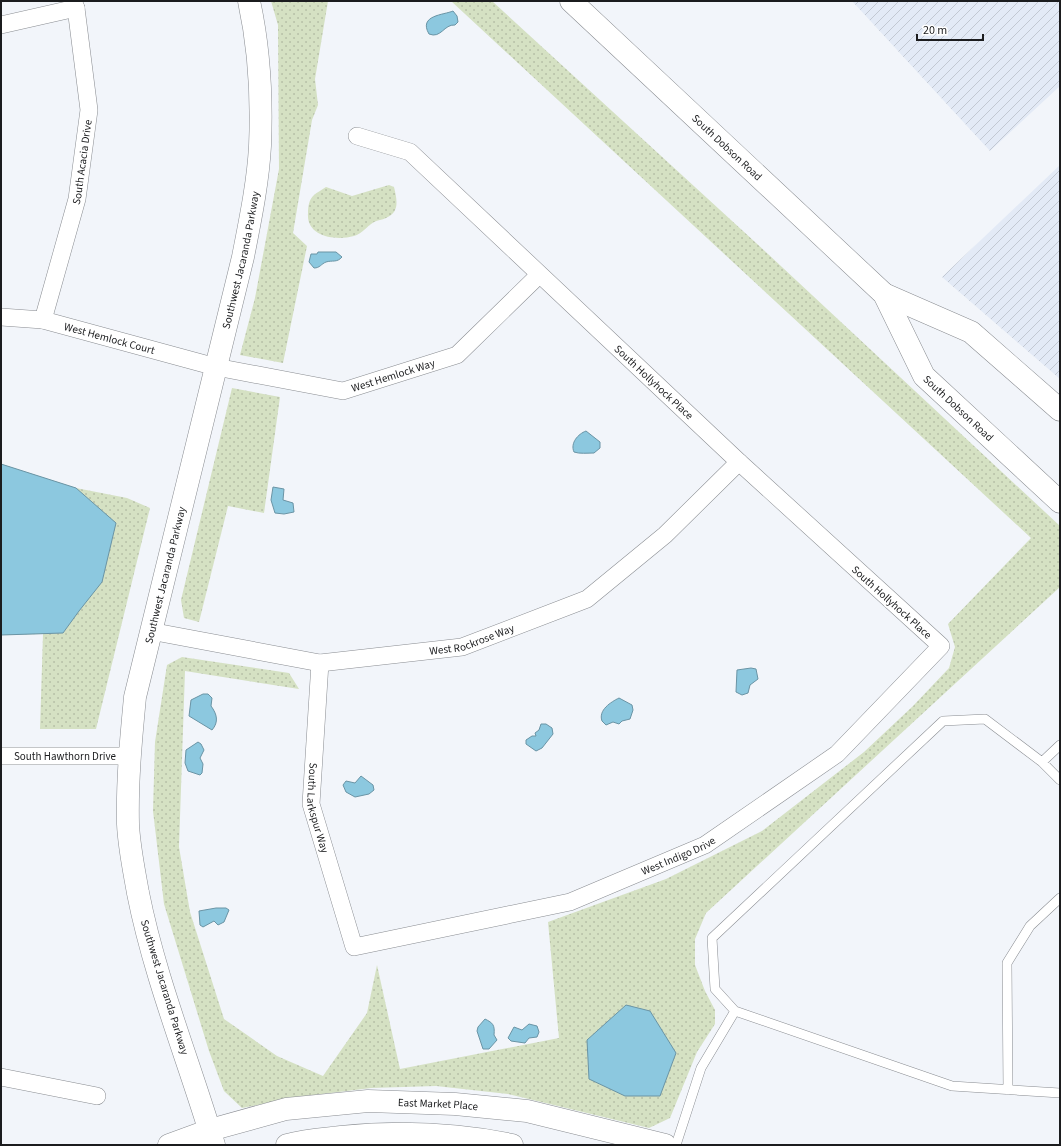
<svg xmlns="http://www.w3.org/2000/svg" width="1061" height="1146" font-family="'Source Sans 3',sans-serif">
	<style>
		.industrial { fill: url(#industrial-furrows) }
		.grass { fill: url(#grass-dots) }
		.water { fill: #8cc8df; stroke: #6a94a5 }
		.lines { fill: none; stroke-linecap: round; stroke-linejoin: round }
		.service-casing { stroke: #898c91; stroke-width: 10 }
		.minor-casing { stroke: #898c91; stroke-width: 18 }
		.tertiary-casing { stroke: #898c91; stroke-width: 23 }
		.secondary-casing { stroke: #898c91; stroke-width: 23 }
		.service { stroke: #fff; stroke-width: 9 }
		.minor { stroke: #fff; stroke-width: 17 }
		.tertiary { stroke: #fff; stroke-width: 22 }
		.secondary { stroke: #fff; stroke-width: 22 }
		.labels { text-anchor: middle; stroke-width: 3.5; stroke-linejoin: round; paint-order: stroke }
		.street-label { font-size: 11px; fill: #1b1c1e; stroke: #fff }
	</style>
	<defs>
		<pattern id="industrial-furrows" width="10" height="10" patternUnits="userSpaceOnUse"><rect width="10" height="10" fill="#e3eaf6"/><path d="M-1 1l2-2M0 10L10 0M9 11l2-2" fill="none" stroke="#c2c8d2"/></pattern>
		<pattern id="grass-dots" width="8" height="8" patternUnits="userSpaceOnUse"><rect width="8" height="8" fill="#d5e1c3"/><path d="M2 2h.1M6 6h.1" fill="none" stroke="#b6c0a7" stroke-width="1.8" stroke-linecap="round"/></pattern>
	</defs>
	<rect width="100%" height="100%" fill="#f2f5fa"/>
	<!-- industrial -->
	<path class="industrial" d="M852 1H1060V86L990 151Z
		M1060 165V379L942 277Z"/>
	<!-- grass -->
	<path class="grass" d="M271 1H328L315 79 318 105 312 120 293 233 307 246 283 363 240 355 255 298 279 169 278 25Z
		M451 1H492L768 254 1060 526V587L706 913 695 939V965L705 991 715 1010V1024L697 1052 670 1118 649 1128 508 1094 436 1086 371 1088 298 1097 242 1108 224 1091 209 1051 164 904 153 811 155 742 167 665 182 657 289 673 299 689 185 671 179 847 190 912 224 1019 277 1056 323 1076 367 1013 377 965 400 1069 559 1038 548 922 666 879 762 831 864 752 913 706 949 668 955 647 948 624 1031 538Z
		M389 185 394 187C397 200 400 212 386 218 382 220 378 220 374 222 367 226 362 234 354 236 336 241 306 237 308 213 308 207 309 200 313 196 317 192 322 190 326 187L352 196Z
		M232 388 280 397 264 513 228 506 199 622 184 618 181 600Z
		M1 464 76 488 127 498 150 508 96 729H40L43 634 1 635Z"/>
	<!-- water -->
	<path class="water" d="M453 11 457 16 458 22 455 25C444 24 441 39 429 34 418 15 444 15 453 11Z
		M318 252H336L342 257C337 263 332 260 326 262 321 264 320 268 314 268L309 262 311 254H317Z
		M586 431 600 442V448L594 453C588 453 579 454 574 452 570 443 578 434 586 431Z
		M1 464 76 488 116 523 102 582 79 611 63 633 1 635Z
		M273 487 284 489 283 500 293 503 294 512 284 514 275 513 271 500Z
		M751 668 756 669 758 679 750 685 748 693 742 695 736 692 737 670Z
		M203 694H208L212 698 211 706C217 714 219 722 212 730L189 716 191 700Z
		M619 698 632 705 633 710 630 719 622 721 619 724 613 722 606 725 602 721C598 710 611 702 619 698Z
		M541 724H546L552 728 553 734 542 748 536 751 526 744V740L532 736H536L535 733 539 730Z
		M198 742 201 744 204 750 200 758 203 764 202 773 200 775 188 771 185 763 186 750Z
		M361 776 373 785 374 790 369 794 355 797 346 792 343 785 346 781 355 783Z
		M216 908H226L229 910 224 922 218 925 214 921 203 927 200 925 199 911Z
		M626 1005 650 1011 676 1053 660 1096H625L589 1079 587 1040Z
		M485 1019C493 1023 495 1025 494 1035L497 1040 489 1049H483L477 1031 478 1027Z
		M529 1024 537 1026 539 1032 537 1037 529 1038 525 1043 511 1041 508 1038 514 1027 522 1030Z"/>
	<g class="lines">
		<defs>
			<path id="service" d="M1042 762 1060 745
				M735 1011 715 989 712 938 943 721 985 719 1042 762 1060 780
				M1008 1090 1007 963 1030 926 1060 898
				M676 1145 701 1068 735 1011 952 1086 1060 1093"/>
			<g id="minor">
				<path d="M1 25 76 8"/>
				<path id="s1" d="M1 317 43 320 216 367 343 391 457 355 539 275"/>
				<path id="s2" d="M43 320 77 199 89 110 76 8 73 1"/>
				<path id="s3" d="M150 631 320 663 462 647 587 599 665 535 739 462"/>
				<path id="s4" d="M320 663 311 804 354 947 570 902 705 845 837 754 941 646 739 462 410 152 357 136"/>
				<path id="s5" d="M1 756H129"/>
				<path d="M1 1077 97 1096"/>
			</g>
			<g id="tertiary">
				<path id="s6" d="M169 1145 210 1130 286 1109 368 1101 455 1104 527 1111 665 1145"/>
				<path id="s7" d="M214 1145C189 1061 155 979 138 893 134 870 129 847 128 824 127 781 131 739 135 697L243 257C250 221 258 183 260 146 262 99 259 47 249 1"/>
				<path d="M287 1145C305 1140 323 1139 341 1137 399 1131 455 1133 512 1145"/>
			</g>
			<g id="secondary">
				<path id="s8" d="M571 1 884 294 924 376 1060 502"/>
				<path d="M884 294 971 332 1060 410"/>
			</g>
		</defs>
		<!-- service casing -->
		<use href="#service" class="service-casing"/>
		<!-- minor casing -->
		<use href="#minor" class="minor-casing"/>
		<!-- tertiary casing -->
		<use href="#tertiary" class="tertiary-casing"/>
		<!-- secondary casing -->
		<use href="#secondary" class="secondary-casing"/>
		<!-- service -->
		<use href="#service" class="service"/>
		<!-- minor -->
		<use href="#minor" class="minor"/>
		<!-- tertiary -->
		<use href="#tertiary" class="tertiary"/>
		<!-- secondary -->
		<use href="#secondary" class="secondary"/>
	</g>
	<g class="labels">
		<!-- street labels -->
		<g class="street-label">
			<text dy="4" stroke="none"><textPath href="#s8" startOffset="214">South Dobson Road</textPath></text>
			<text dy="4" stroke="none"><textPath href="#s2" startOffset="163">South Acacia Drive</textPath></text>
			<text dy="4" stroke="none"><textPath href="#s7" startOffset="910">Southwest Jacaranda Parkway</textPath></text>
			<text dy="4" stroke="none"><textPath href="#s1" startOffset="111">West Hemlock Court</textPath></text>
			<text dy="4" stroke="none"><textPath href="#s1" startOffset="403">West Hemlock Way</textPath></text>
			<text transform="translate(654 382) rotate(43)" y="4">South Hollyhock Place</text>
			<text dy="4" stroke="none"><textPath href="#s8" startOffset="567">South Dobson Road</textPath></text>
			<text dy="4" stroke="none"><textPath href="#s7" startOffset="586">Southwest Jacaranda Parkway</textPath></text>
			<text transform="translate(892 602) rotate(42)" y="4">South Hollyhock Place</text>
			<text dy="4" stroke="none"><textPath href="#s3" startOffset="327">West Rockrose Way</textPath></text>
			<text dy="4" stroke="none"><textPath href="#s5" startOffset="64">South Hawthorn Drive</textPath></text>
			<text dy="4" stroke="none"><textPath href="#s4" startOffset="146">South Larkspur Way</textPath></text>
			<text dy="4" stroke="none"><textPath href="#s4" startOffset="629">West Indigo Drive</textPath></text>
			<text transform="translate(165 987) rotate(73)" y="4">Southwest Jacaranda Parkway</text>
			<text dy="4" stroke="none"><textPath href="#s6" startOffset="275">East Market Place</textPath></text>
		</g>
	</g>
	<!-- border -->
	<rect width="1061" height="1146" fill="none" stroke="#1b1c1e" stroke-width="4"/>
	<!-- scale -->
	<path d="M917 34v6h66v-6" fill="none" stroke="#1b1c1e" stroke-width="2"/>
	<text x="923" y="34" font-size="12" fill="#1b1c1e" stroke="#ffffff" stroke-width="3" paint-order="stroke">20 m</text>
</svg>
